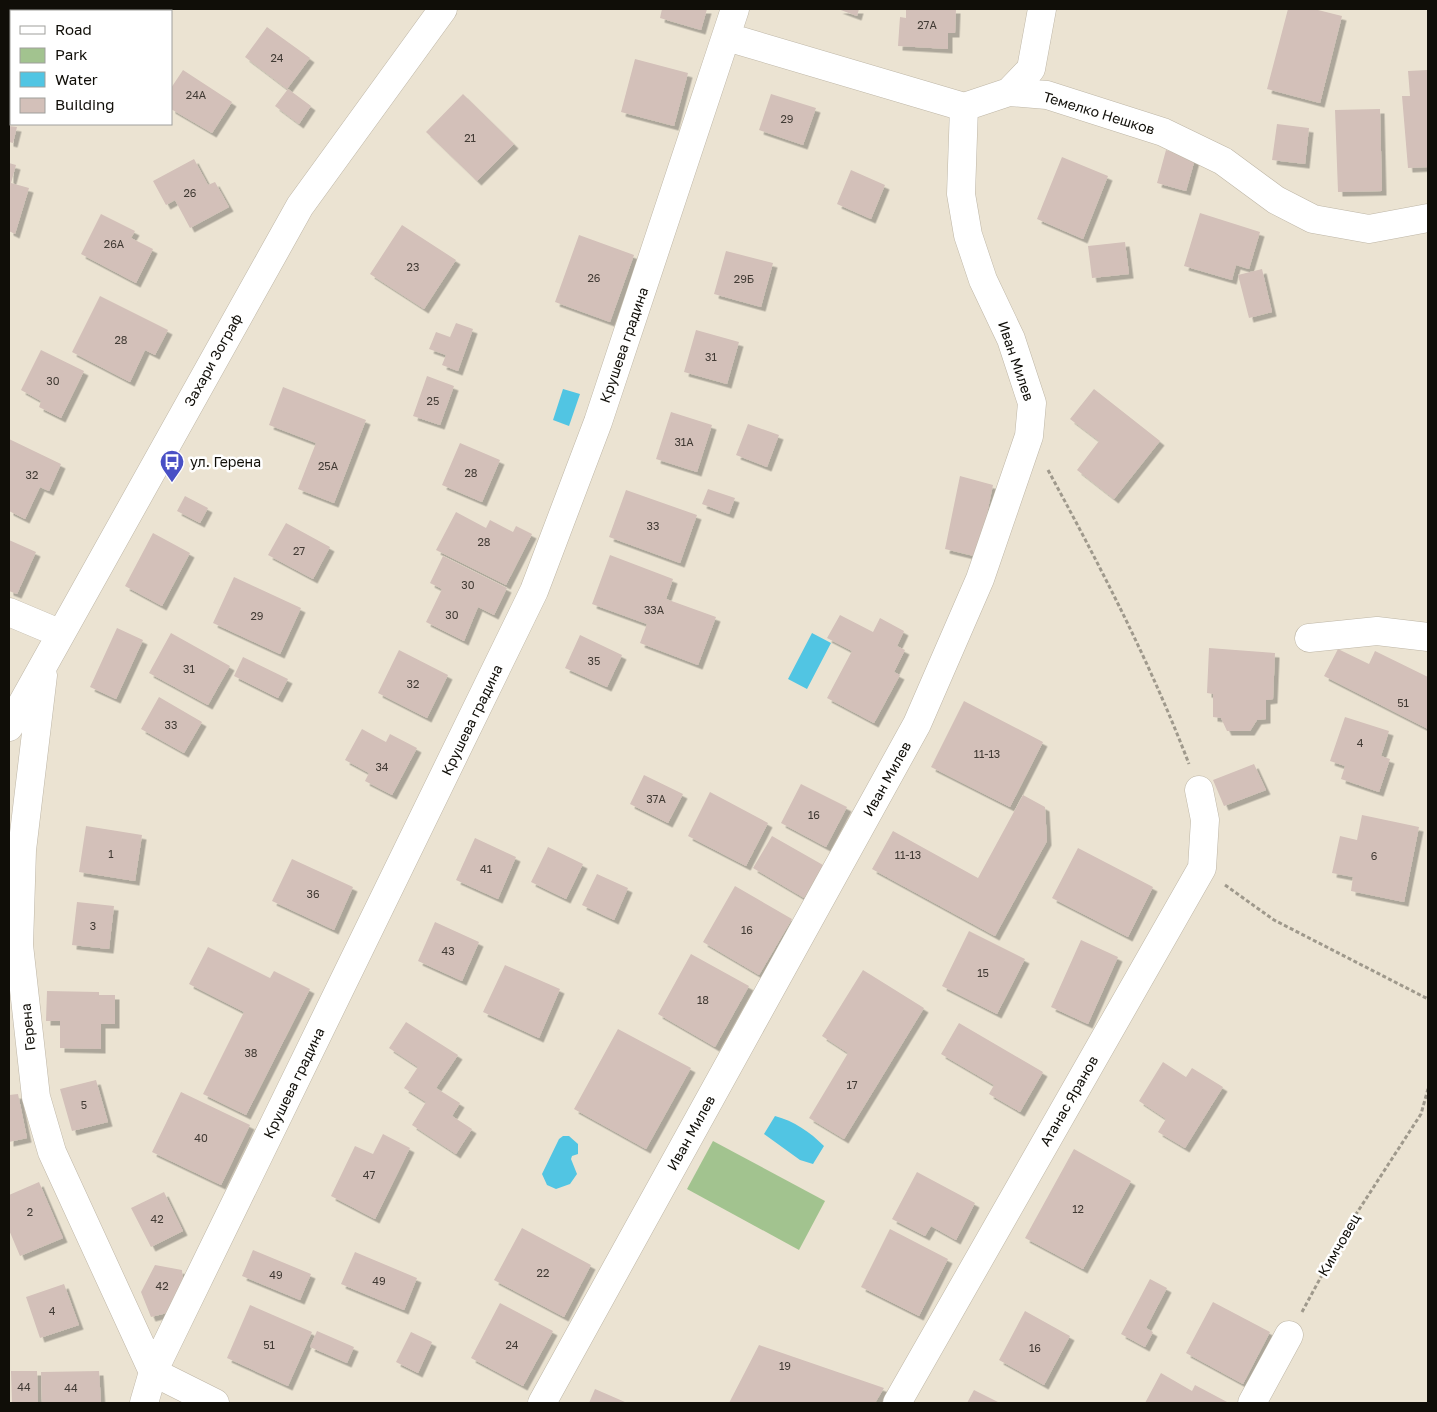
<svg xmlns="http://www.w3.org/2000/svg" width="1437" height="1412" font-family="'Golos Text',sans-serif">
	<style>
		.green { fill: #a2c38f }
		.water { fill: #51c5e3 }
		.building { fill: #d3c0b9; filter: url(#shadow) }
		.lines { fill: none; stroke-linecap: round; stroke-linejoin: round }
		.minor-casing { stroke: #beb6a6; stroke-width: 29 }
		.path { stroke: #9f998c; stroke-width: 3; stroke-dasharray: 4 2.5; stroke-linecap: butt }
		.minor { stroke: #fff; stroke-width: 28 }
		.labels { text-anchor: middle; stroke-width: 5; stroke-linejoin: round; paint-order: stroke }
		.number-label { font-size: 11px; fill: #413a34 }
		.street-label { font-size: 14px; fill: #100e08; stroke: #fff }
		.poi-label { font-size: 14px; fill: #100e08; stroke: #fff; text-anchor: start }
	</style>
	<defs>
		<filter id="shadow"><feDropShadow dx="4.5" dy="4.5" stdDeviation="0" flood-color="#0004"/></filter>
	</defs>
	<rect width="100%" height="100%" fill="#ebe3d2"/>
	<!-- green -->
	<path class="green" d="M713 1141 825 1201 799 1250 687 1189Z"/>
	<!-- water -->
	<path class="water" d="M563 389 580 394 569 426 553 420Z
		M812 633 831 643 807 689 788 679Z
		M775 1116C794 1121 810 1132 824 1146L813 1164 800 1160 764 1134Z
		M563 1136H569L578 1144V1154L572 1156 571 1159 577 1174 570 1184 556 1189 547 1185 542 1174 559 1139Z"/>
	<!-- building -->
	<path class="building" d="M15 9H60V11H21Z
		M662 9H707L701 30 660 18Z
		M838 9H859L857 16Z
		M906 9H956L955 33H948V49L898 46 900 17 906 18Z
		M1288 9H1314L1342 16 1320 103 1267 89Z
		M267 27 310 58 287 89 245 57Z
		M635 59 688 73 674 126 621 112Z
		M183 70 232 102 212 133 171 109V88Z
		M1428 70V167L1408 168 1402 96H1410L1408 71Z
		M9 71 11 72V118L9 117Z
		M288 89 311 106 299 124 275 106Z
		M463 94 514 144 477 181 426 132Z
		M771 94 816 108 803 145 759 130Z
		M1380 109 1382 191 1338 192 1335 110Z
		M1277 124 1309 128 1305 164 1272 160Z
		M9 126 17 127 13 143 9 142Z
		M1166 150 1195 159 1186 191 1157 183Z
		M1062 157 1108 176 1083 239 1037 219Z
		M194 159 208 185 215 182 229 207 190 228 175 200 166 205 153 181Z
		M9 163 16 165 11 183 29 188 15 234 9 231Z
		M851 170 885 185 871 219 837 204Z
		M1200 213 1260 232 1249 269 1236 265 1232 280 1184 266Z
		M101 214 135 231 131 238 153 249 136 283 81 254Z
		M402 225 456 260 424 309 370 274Z
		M579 235 634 255 610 322 555 302Z
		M1125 242 1129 274 1092 278 1088 246Z
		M726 251 773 263 761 307 714 294Z
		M1262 269 1272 312 1249 318 1238 275Z
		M100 296 168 330 155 355 145 350 130 382 72 352Z
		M456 323 473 329 458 371 442 365 446 355 429 349 436 332 450 337Z
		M696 330 739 342 727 384 684 372Z
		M41 350 84 371 61 418 39 407 41 401 21 390Z
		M427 376 454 386 440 425 413 416Z
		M283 387 366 420 334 503 298 489 316 443 269 425Z
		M1094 389 1160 441 1114 499 1077 470 1099 441 1070 419Z
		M671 412 712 425 697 472 656 459Z
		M748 424 779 435 767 467 736 455Z
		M9 439 61 464 49 491 40 487 25 519 9 511Z
		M460 443 500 460 482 502 442 485Z
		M960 476 993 485 978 557 945 549Z
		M708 489 735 498 729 514 702 504Z
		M626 490 697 515 680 563 609 537Z
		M185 496 208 508 200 523 177 511Z
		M456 512 486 528 490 520 513 532 516 526 532 534 506 585 436 550Z
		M286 523 330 547 313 579 268 555Z
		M153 533 190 553 162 606 125 586Z
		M9 540 36 552 17 594 9 591Z
		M610 555 673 579 666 599 716 617 698 665 640 643 647 624 592 604Z
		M443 556 507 588 494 615 478 607 464 641 426 622 442 589 430 583Z
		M234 577 301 608 280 654 213 623Z
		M840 615 873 632 880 618 904 631 897 646 905 650 894 672 900 675 874 723 827 698 852 651 827 638Z
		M117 628 143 640 116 699 90 687Z
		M171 633 230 666 208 705 149 673Z
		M580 635 622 655 607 687 565 668Z
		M1209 648 1275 653 1273 699 1266 700V719L1257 720 1250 731H1227L1221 718 1213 717V694L1207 693Z
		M1338 649 1369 664 1375 651 1428 677V729L1324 676Z
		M399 650 448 675 427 718 378 693Z
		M243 657 288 679 278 698 234 676Z
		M159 697 202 722 184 753 141 729Z
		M964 701 1043 742 1010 807 931 767Z
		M1345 717 1389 731 1381 756 1390 759 1379 792 1341 779 1345 766 1330 761Z
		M362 729 386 742 390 734 417 748 392 795 365 781 369 773 345 760Z
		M1254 764 1266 790 1224 806 1213 780Z
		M644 775 683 794 668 823 630 804Z
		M801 784 847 807 826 847 781 823Z
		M710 792 768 823 746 866 688 836Z
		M1023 795 1045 807 1047 841 995 936 872 869 893 831 978 878Z
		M1362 815 1419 827 1404 902 1351 891 1353 877 1332 873 1340 836 1357 840Z
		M86 826 142 835 135 881 79 872Z
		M772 836 823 865 804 898 753 868Z
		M475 838 516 857 498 899 456 880Z
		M548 847 583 864 566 899 531 882Z
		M1078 848 1153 887 1128 937 1052 898Z
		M292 859 353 887 334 930 272 901Z
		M597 874 628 888 614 920 582 905Z
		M735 886 792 919 759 975 703 942Z
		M77 902 114 906 109 949 72 945Z
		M435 922 479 942 462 981 418 961Z
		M969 931 1025 959 997 1014 942 986Z
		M1081 940 1118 957 1088 1024 1051 1007Z
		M208 947 270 978 274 971 310 989 246 1115 203 1094 244 1012 189 984Z
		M691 954 749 986 715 1047 658 1014Z
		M505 965 560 989 539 1038 483 1012Z
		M863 970 924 1008 844 1139 809 1118 848 1053 822 1036Z
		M47 991 99 992V995H115V1024H101V1049L60 1048V1021H46Z
		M406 1022 458 1055 436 1088 460 1103 452 1116 472 1129 456 1154 412 1125 426 1102 404 1088 418 1067 389 1048Z
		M959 1023 1043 1072 1020 1112 989 1094 994 1085 941 1054Z
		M618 1029 691 1068 646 1149 574 1109Z
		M1163 1062 1186 1077 1192 1068 1223 1087 1185 1148 1158 1132 1166 1119 1139 1101Z
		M96 1080 108 1122 72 1131 60 1089Z
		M181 1092 250 1125 221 1185 152 1152Z
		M18 1094 27 1138 9 1142V1095Z
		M383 1134 410 1148 375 1219 331 1196 355 1146 373 1154Z
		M1074 1149 1131 1181 1083 1269 1025 1238Z
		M917 1172 975 1203 956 1240 931 1226 925 1236 892 1219Z
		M39 1182 63 1238 20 1256 9 1230V1195Z
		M164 1192 183 1231 151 1247 131 1208Z
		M522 1228 591 1265 564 1317 494 1280Z
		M890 1229 948 1259 919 1316 861 1287Z
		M253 1250 311 1274 300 1300 242 1276Z
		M355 1252 417 1278 404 1310 341 1284Z
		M155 1265 182 1270 183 1280 167 1313 151 1317 141 1292Z
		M1150 1279 1167 1288 1146 1328 1153 1332 1145 1347 1121 1334Z
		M64 1284 79 1325 40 1338 26 1297Z
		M1213 1302 1270 1332 1243 1384 1186 1353Z
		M500 1303 553 1331 523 1386 471 1358Z
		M250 1305 312 1332 288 1386 227 1358Z
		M1025 1311 1070 1336 1044 1385 999 1360Z
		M317 1331 354 1347 347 1363 310 1347Z
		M411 1332 432 1342 418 1373 396 1362Z
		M759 1345 884 1388 875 1403H729Z
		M11 1371H37L38 1403H12Z
		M99 1371 101 1403H42L41 1372Z
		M1161 1373 1192 1391 1195 1385 1229 1403H1145Z
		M595 1389 625 1402 624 1403H589Z
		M974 1390 1000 1403H967Z"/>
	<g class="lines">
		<defs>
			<path id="minor" d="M727 37 964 107 1009 92 1047 95 1163 132 1223 161 1276 200 1313 219 1369 229 1428 218
				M1009 92 1031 69 1042 9
				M9 612 59 633
				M1309 638 1377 631 1428 637
				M43 675 22 850 19 945 36 1097 52 1152 153 1372 215 1403
				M9 727 300 206 443 9
				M144 1403 153 1372 534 591 598 422 735 9
				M542 1403 917 724 980 579 1029 436 1032 403 1011 339 983 280 968 235 961 194 964 107
				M897 1403 1202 868 1205 820 1199 790
				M1252 1403 1289 1335"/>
		</defs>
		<!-- minor casing -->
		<use href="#minor" class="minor-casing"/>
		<!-- path -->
		<path class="path" d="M1048 470C1100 566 1150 662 1189 764
			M1225 885 1274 920 1428 999
			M1302 1312 1349 1225 1421 1114 1428 1089"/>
		<!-- minor -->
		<use href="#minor" class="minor"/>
	</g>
	<!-- icons -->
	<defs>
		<symbol id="bus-pin" viewBox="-11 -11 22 30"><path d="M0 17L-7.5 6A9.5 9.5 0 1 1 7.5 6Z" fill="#4950c5" stroke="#fff"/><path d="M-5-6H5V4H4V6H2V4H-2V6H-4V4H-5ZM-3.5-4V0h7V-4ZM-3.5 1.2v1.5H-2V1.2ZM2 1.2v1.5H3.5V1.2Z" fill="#fff"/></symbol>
	</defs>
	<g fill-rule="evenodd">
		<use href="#bus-pin" x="158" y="448" width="28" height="38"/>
	</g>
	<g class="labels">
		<!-- number labels -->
		<g class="number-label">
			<text x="927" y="29">27A</text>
			<text x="277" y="62">24</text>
			<text x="196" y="99">24А</text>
			<text x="787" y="123">29</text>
			<text x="470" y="142">21</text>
			<text x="190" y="197">26</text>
			<text x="114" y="248">26А</text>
			<text x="413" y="271">23</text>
			<text x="594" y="282">26</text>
			<text x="744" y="283">29Б</text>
			<text x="121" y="344">28</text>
			<text x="711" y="361">31</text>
			<text x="53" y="385">30</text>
			<text x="433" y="405">25</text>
			<text x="684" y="446">31А</text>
			<text x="328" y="470">25А</text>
			<text x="471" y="477">28</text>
			<text x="32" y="479">32</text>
			<text x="653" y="530">33</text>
			<text x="484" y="546">28</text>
			<text x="299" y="555">27</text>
			<text x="468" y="589">30</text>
			<text x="654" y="614">33А</text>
			<text x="452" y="619">30</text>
			<text x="257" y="620">29</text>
			<text x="594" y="665">35</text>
			<text x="189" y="673">31</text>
			<text x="413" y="688">32</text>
			<text x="1403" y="707">51</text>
			<text x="171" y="729">33</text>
			<text x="1360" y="747">4</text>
			<text x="987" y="758">11-13</text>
			<text x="382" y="771">34</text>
			<text x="656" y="803">37А</text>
			<text x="814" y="819">16</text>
			<text x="111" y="858">1</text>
			<text x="908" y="859">11-13</text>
			<text x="1374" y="860">6</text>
			<text x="486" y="873">41</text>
			<text x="313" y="898">36</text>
			<text x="93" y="930">3</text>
			<text x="747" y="934">16</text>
			<text x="448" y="955">43</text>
			<text x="983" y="977">15</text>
			<text x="703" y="1004">18</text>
			<text x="251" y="1057">38</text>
			<text x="852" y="1089">17</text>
			<text x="84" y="1109">5</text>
			<text x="201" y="1142">40</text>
			<text x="369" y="1179">47</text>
			<text x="1078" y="1213">12</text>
			<text x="30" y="1216">2</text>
			<text x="157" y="1223">42</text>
			<text x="543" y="1277">22</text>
			<text x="276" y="1279">49</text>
			<text x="379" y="1285">49</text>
			<text x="162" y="1290">42</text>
			<text x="52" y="1315">4</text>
			<text x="269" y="1349">51</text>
			<text x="512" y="1349">24</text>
			<text x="1035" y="1352">16</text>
			<text x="785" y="1370">19</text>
			<text x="24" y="1391">44</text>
			<text x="71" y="1392">44</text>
		</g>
		<!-- street labels -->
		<g class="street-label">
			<text transform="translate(1099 113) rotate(17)" y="5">Темелко Нешков</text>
			<text transform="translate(624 345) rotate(-71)" y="5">Крушева градина</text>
			<text transform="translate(213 360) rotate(-61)" y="5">Захари Зограф</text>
			<text transform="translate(1016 361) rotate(71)" y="5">Иван Милев</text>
			<text transform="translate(472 720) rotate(-64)" y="5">Крушева градина</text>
			<text transform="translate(887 779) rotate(-61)" y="5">Иван Милев</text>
			<text transform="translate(28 1027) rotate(-96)" y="5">Герена</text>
			<text transform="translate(294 1083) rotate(-64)" y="5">Крушева градина</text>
			<text transform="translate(1069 1101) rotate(-60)" y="5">Атанас Яранов</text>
			<text transform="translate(691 1133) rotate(-61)" y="5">Иван Милев</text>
			<text transform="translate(1339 1245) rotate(-60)" y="5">Кимчовец</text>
		</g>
		<!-- poi labels -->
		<g class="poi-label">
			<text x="190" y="467">ул. Герена</text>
		</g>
	</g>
	<!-- border -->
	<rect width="1437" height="1412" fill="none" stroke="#100e08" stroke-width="20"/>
	<!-- legend -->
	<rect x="10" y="10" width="162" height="115" fill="#ffffff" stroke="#9f9f9c"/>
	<rect x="20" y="26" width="25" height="8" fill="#ffffff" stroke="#9f9f9c"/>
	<text x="55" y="35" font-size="15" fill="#100e08">Road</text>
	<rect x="20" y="48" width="25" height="15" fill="#a2c38f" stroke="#9f9f9c"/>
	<text x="55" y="60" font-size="15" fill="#100e08">Park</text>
	<rect x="20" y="72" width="25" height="15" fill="#51c5e3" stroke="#9f9f9c"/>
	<text x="55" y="85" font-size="15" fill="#100e08">Water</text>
	<rect x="20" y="98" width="25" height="15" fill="#d3c0b9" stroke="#9f9f9c"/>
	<text x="55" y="110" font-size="15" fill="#100e08">Building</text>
</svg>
